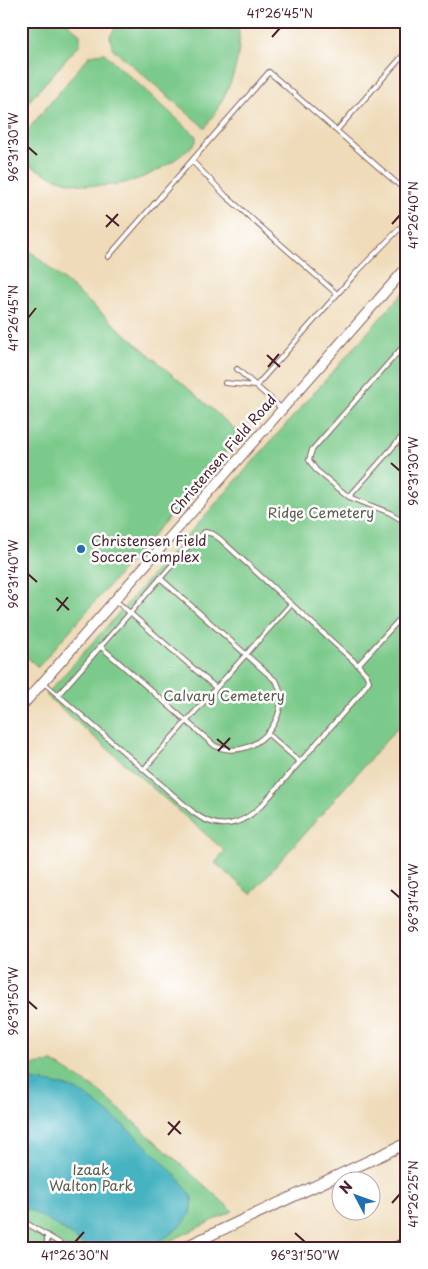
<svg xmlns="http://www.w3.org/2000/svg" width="428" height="1269" font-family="'Playpen Sans',sans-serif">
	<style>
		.green { fill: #7bca8b; stroke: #62745b }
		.water { fill: #46b3c1; stroke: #486976 }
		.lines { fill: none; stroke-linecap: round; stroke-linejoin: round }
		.service-casing { stroke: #84615d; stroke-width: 6 }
		.tertiary-casing { stroke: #84615d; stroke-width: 11 }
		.secondary-casing { stroke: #84615d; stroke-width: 12 }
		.service { stroke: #fff; stroke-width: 4 }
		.tertiary { stroke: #fff; stroke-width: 9 }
		.secondary { stroke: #fff; stroke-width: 10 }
		.rail-casing { stroke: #4a1f2b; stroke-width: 4.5 }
		.rail { stroke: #fff; stroke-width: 2.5; stroke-dasharray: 8; stroke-linecap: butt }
		.ticks { fill: none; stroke: #4a1f2b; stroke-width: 2 }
		.poi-dot { fill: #1f6fb2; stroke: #fff; stroke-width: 2 }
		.labels { text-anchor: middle; stroke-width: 5; stroke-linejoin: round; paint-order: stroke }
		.street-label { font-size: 14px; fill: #4a1f2b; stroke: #fff }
		.park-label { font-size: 14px; fill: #5b5b4d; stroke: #fff }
		.poi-label { font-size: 14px; fill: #4a1f2b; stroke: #fff; text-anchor: start }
		.neatline { fill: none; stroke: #4a1f2b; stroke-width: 2 }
		.ticks-label { font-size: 12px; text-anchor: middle; fill: #4a1f2b }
	</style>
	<rect width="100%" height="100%" fill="#fff"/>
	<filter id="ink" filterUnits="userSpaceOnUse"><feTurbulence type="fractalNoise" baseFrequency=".02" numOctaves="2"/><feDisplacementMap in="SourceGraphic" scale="10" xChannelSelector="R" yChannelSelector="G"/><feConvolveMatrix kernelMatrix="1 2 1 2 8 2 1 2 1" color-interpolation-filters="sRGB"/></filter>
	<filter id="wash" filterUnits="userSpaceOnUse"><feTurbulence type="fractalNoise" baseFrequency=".0096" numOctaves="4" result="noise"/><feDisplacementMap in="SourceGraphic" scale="20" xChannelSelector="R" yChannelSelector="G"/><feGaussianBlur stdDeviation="1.12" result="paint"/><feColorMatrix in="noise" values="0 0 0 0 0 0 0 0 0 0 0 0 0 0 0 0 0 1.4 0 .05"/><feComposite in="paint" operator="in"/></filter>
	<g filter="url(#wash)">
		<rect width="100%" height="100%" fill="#efdbba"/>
		<!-- green -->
		<path class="green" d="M21 21H65L80 34V44L21 110Z
			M121 21H237C246 60 226 97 205 128L112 48 110 35Z
			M104 53 196 136V142C145 191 81 202 21 159V138L90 55Z
			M21 243 237 431 230 447 38 667 21 652Z
			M407 288V717L251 894 215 863 225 851 46 695Z
			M53 1062 99 1091 233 1211 155 1248H21V1067Z"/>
		<!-- water -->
		<path class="water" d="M30 1080C46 1082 63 1084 78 1091 99 1101 188 1179 192 1199 197 1221 163 1241 145 1247 141 1249 93 1249 89 1248 83 1246 76 1238 70 1234 55 1224 38 1214 21 1206V1081Z"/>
	</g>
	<g filter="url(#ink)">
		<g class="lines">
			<defs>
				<path id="service" d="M337 130 407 51
					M193 162 226 196 337 294
					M108 257 269 72 407 192
					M407 342 312 450 309 460 316 470 349 497 390 513 407 523
					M237 369 282 409
					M225 383 256 386
					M256 386 356 273 407 221
					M349 497 407 431
					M115 600 215 687
					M100 646 215 746C253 763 293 719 277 682L160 578
					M358 665 407 611
					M43 682 194 813C219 832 241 826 262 805L359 695 369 681 366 674 358 665 220 539 213 534 205 532 194 540 58 695
					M267 733 300 762
					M144 769 291 604
					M21 1220 68 1248
					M47 1248V1235"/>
				<path id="tertiary" d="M21 707 407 267"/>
				<path id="secondary" d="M183 1248 407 1143"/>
			</defs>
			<!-- service casing -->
			<use href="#service" class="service-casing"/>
			<!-- tertiary casing -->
			<use href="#tertiary" class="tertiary-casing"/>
			<!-- secondary casing -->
			<use href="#secondary" class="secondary-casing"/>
			<!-- service -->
			<use href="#service" class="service"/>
			<!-- tertiary -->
			<use href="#tertiary" class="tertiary"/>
			<!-- secondary -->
			<use href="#secondary" class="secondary"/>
			<defs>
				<path id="rail" d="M386 1248 407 1238"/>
			</defs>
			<!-- rail casing -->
			<use href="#rail" class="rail-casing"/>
			<!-- rail -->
			<use href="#rail" class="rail"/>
		</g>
	</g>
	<!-- ticks -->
	<path class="ticks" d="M272 37 280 28M28 147 37 155M106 215 119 226M392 224 400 215M106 227 118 214M28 318 36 308M267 355 280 367M268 367 279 354M391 463 400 471M28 574 37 582M56 598 69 610M57 611 68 597M217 739 230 750M218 751 230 738M391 890 400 898M28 1001 37 1009M168 1122 181 1134M168 1135 180 1121M392 1203 400 1194M295 1233 305 1242M75 1242 84 1232"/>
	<!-- markers -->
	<circle class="poi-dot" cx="81" cy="549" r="5"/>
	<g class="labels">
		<!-- street labels -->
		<g class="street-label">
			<text transform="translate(223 455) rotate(-49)" y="5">Christensen Field Road</text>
		</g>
		<!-- park labels -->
		<g class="park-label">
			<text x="321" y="518">Ridge Cemetery</text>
			<text x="224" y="701">Calvary Cemetery</text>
			<text x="91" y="1175">Izaak<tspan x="91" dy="16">Walton Park</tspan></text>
		</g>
		<!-- poi labels -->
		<g class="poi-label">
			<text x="91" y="546">Christensen Field<tspan x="91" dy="16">Soccer Complex</tspan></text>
		</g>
	</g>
	<!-- margin -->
	<rect width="428" height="1269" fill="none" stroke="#fff" stroke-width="55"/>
	<!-- north arrow -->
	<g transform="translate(356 1196) rotate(311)"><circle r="24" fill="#ffffff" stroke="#b7a5aa"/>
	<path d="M0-4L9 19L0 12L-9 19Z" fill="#1f6fb2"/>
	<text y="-8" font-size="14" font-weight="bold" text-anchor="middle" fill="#4a1f2b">N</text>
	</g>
	<rect x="28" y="28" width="372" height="1214" class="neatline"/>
	<g class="ticks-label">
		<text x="280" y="18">41°26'45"N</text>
		<text transform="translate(14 147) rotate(-90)" y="4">96°31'30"W</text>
		<text transform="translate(414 215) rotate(-90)" y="4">41°26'40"N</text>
		<text transform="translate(14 318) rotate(-90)" y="4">41°26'45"N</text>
		<text transform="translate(414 471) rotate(-90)" y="4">96°31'30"W</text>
		<text transform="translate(14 574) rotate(-90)" y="4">96°31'40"W</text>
		<text transform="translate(414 898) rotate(-90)" y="4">96°31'40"W</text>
		<text transform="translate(14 1001) rotate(-90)" y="4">96°31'50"W</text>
		<text transform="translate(414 1194) rotate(-90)" y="4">41°26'25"N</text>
		<text x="75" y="1260">41°26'30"N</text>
		<text x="305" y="1260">96°31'50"W</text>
	</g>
</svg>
